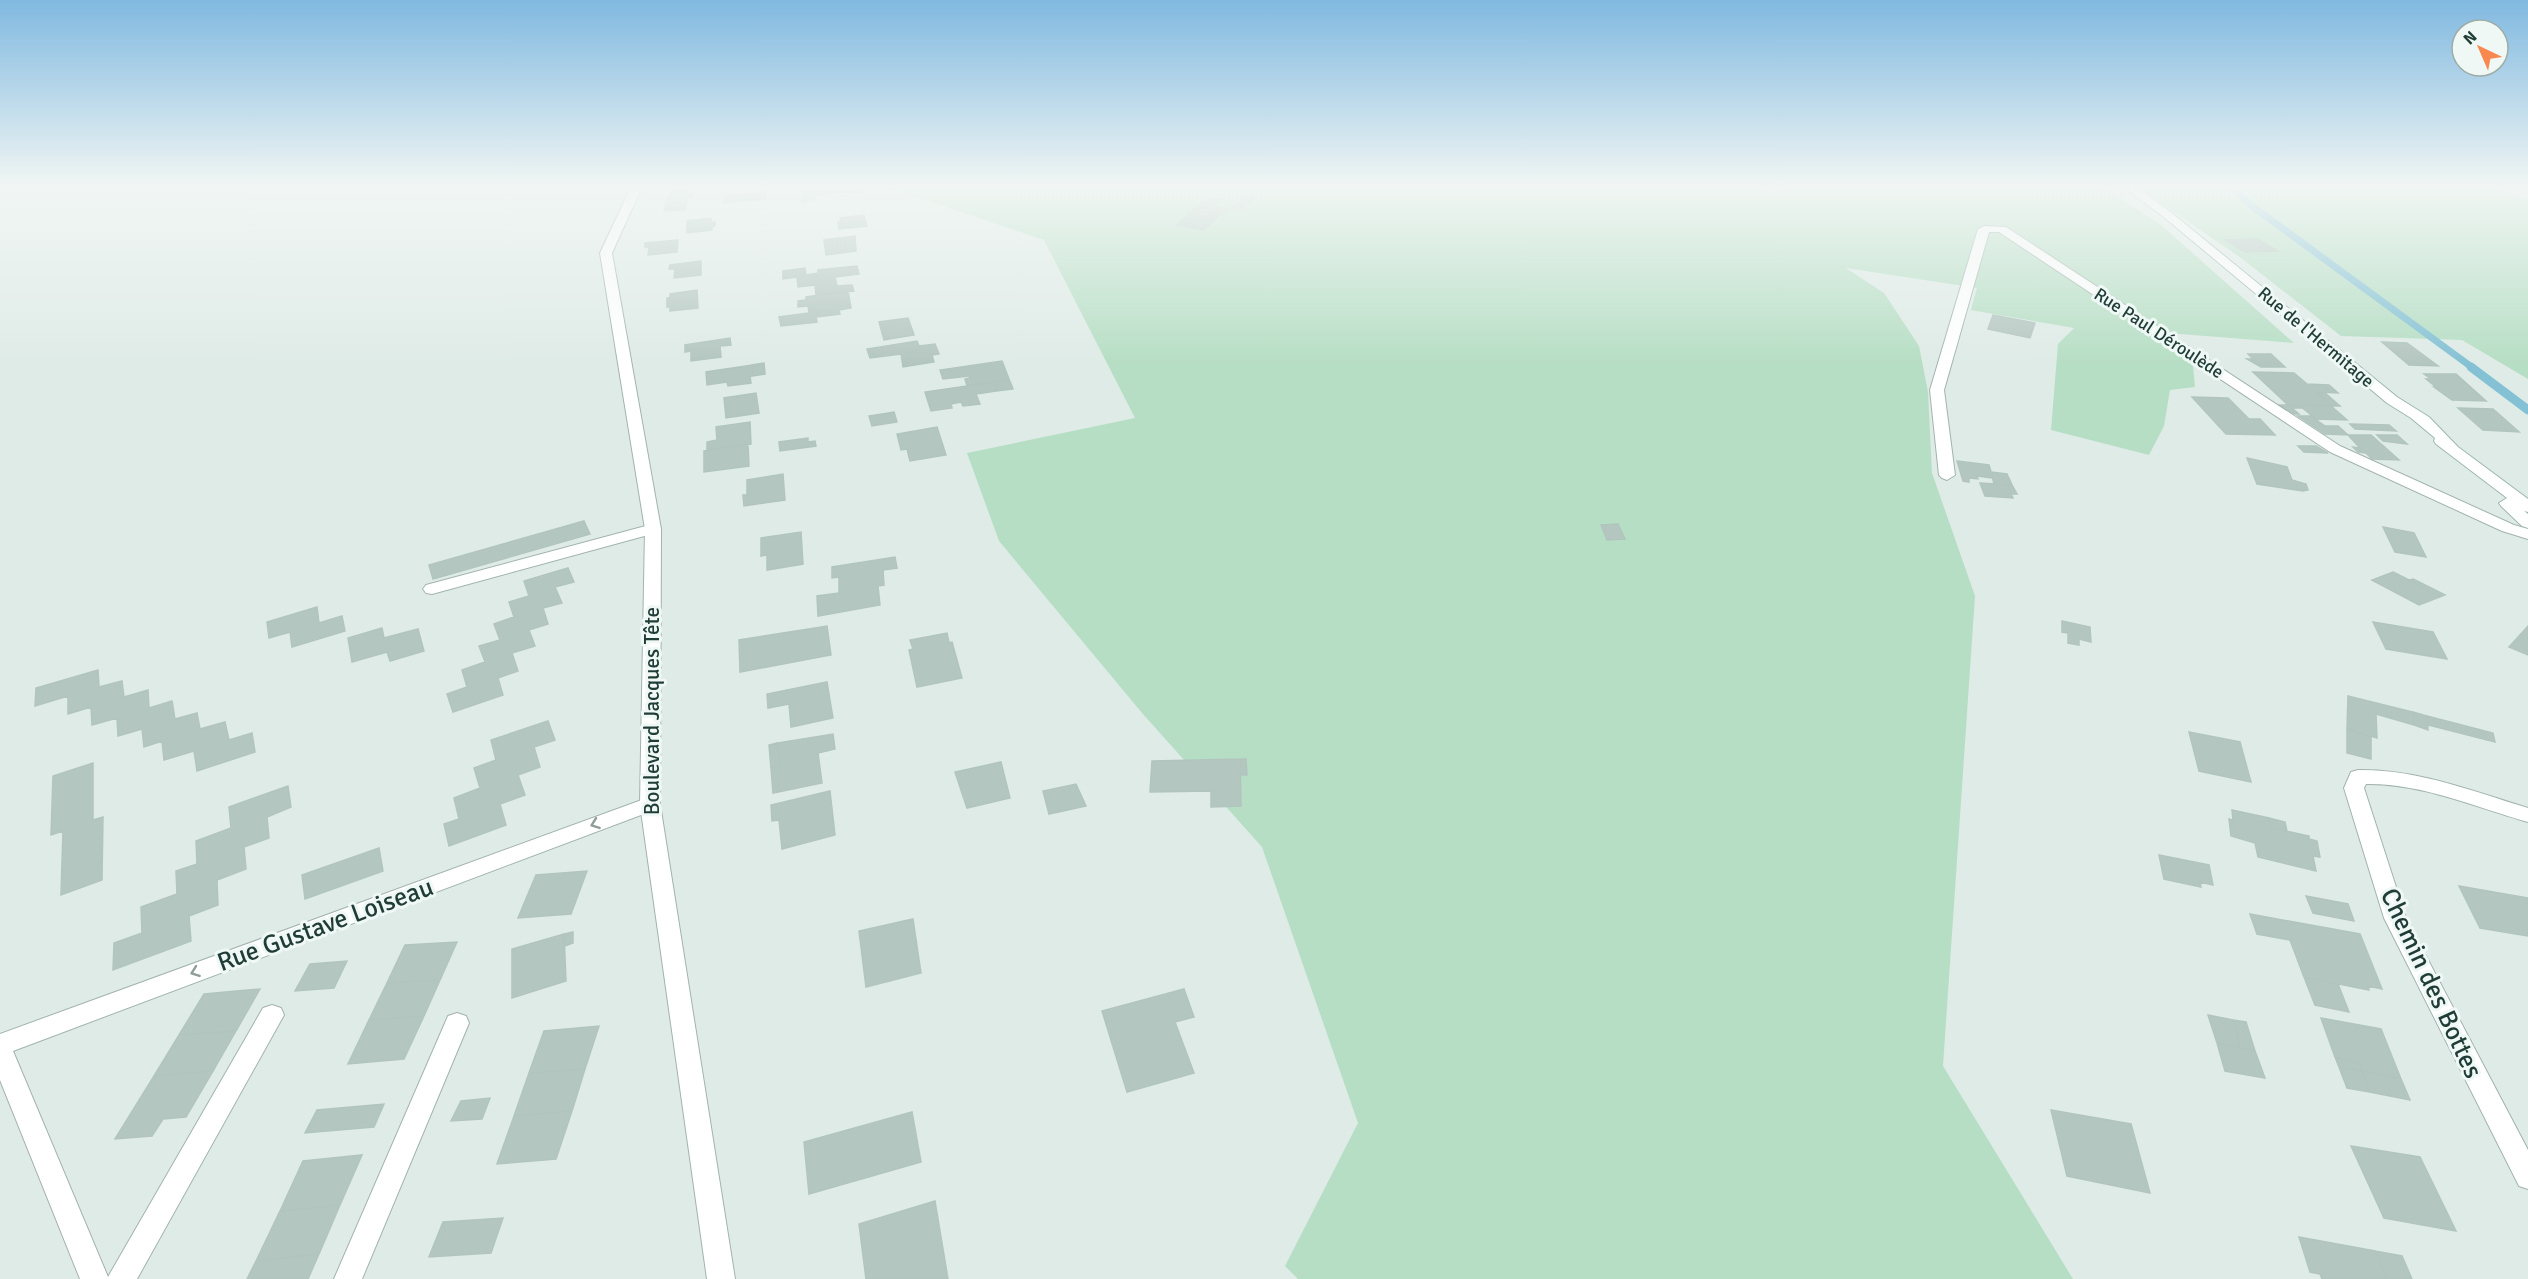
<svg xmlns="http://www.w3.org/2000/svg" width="2528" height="1279" font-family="Signika,sans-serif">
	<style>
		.green { fill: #b6dec4 }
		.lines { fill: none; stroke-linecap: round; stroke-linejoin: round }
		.stream-far1 { stroke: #84c1d4; stroke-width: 7 }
		.stream { stroke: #84c1d4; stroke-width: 9 }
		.building { fill: #b4c6c0; stroke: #b1c5be; stroke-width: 1.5 }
		.service-casing { stroke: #a2b3ae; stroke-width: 2 }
		.minor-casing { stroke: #a2b3ae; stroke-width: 2 }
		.tertiary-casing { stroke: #a2b3ae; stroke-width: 2 }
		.secondary-casing { stroke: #9db7b0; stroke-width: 2 }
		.service { fill: #fff; fill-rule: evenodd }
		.minor { fill: #fff; fill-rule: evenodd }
		.tertiary { fill: #fff; fill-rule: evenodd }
		.secondary { fill: #fff; fill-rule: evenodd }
		.oneway { stroke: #8f9e9a }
		.labels { text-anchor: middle; stroke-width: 6; stroke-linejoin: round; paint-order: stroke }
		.far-street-label { font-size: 18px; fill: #1f3c36; stroke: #eff8f4 }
		.street-label { font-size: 21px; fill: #1f3c36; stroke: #eff8f4 }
		.near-street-label { font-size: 26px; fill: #1f3c36; stroke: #eff8f4 }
	</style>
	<rect width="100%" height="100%" fill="#dfebe7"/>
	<!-- green -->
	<path class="green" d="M868 185H1753L1770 193 1814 185H2101L2161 225 2294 343 2180 334 2156 336 2193 366 2195 387 2170 390 2164 426 2149 455 2051 430 2058 344 2074 328 1971 310 1977 288 1846 268 1884 293 1919 346 1928 392 1932 473 1975 596 1943 1066 2073 1279H1298L1285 1266 1358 1123 1262 847 1142 713 999 541 967 453 1135 418 1044 240 899 191Z
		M2135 185H2482L2528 199V379L2462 340 2341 336 2241 258Z"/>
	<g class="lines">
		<!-- stream-far1 -->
		<path class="stream-far1" d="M2229 185 2252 206 2473 368"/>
		<!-- stream -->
		<path class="stream" d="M2471 367 2528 410"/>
	</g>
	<!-- building -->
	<path class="building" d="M807 185 847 186 868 188 862 193 840 192 814 195 815 199 802 203 801 193Z
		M672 190H688L687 194H693V198H688L685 210 664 211 668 196H671Z
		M766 191V199L724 203V196Z
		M1245 197 1254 198 1241 210 1231 208Z
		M1209 198 1220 200 1212 207 1226 209 1222 213 1198 210 1196 212H1200L1193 219 1185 217Z
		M1200 212 1207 213 1219 215 1212 222 1193 219Z
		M864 215 867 226 839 229 838 222H841L840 218Z
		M1185 217 1193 219 1191 220 1210 224 1203 230 1177 225Z
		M711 218V222H715V226L712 227V230L687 233V221Z
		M855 236 856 251 826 255 824 240Z
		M2257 239 2278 251 2245 252 2225 240Z
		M678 240 677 252 648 255 649 247H645V243Z
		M701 261V275L674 278 675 269H669L670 265Z
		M857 266 859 274 835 277 837 286 852 285 854 291 816 295 815 285 798 287 797 277 783 279V271L805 268 806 275 818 273V270Z
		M697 290 698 308 670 311V307H667V298H670V294Z
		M848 291 851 308 839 310 840 314 816 317 817 322 781 326 779 317 809 313 808 306 798 307V301L806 300V297Z
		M1993 315 2035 323 2030 338 1988 329Z
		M908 318 914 335 884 340 879 322Z
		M730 338 731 345 720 346 721 357 691 361V351L685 352V345Z
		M917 341 919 346 935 344 939 354 932 355 934 362 903 367 901 354 870 358 867 349Z
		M2382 342 2407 343 2438 366 2409 365Z
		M2248 354H2271L2285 367H2261L2247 359H2253Z
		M1002 361 1009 379 967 386 965 379 970 378 969 376 943 379 940 370Z
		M764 363 765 374 753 376 752 365Z
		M752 365 753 376H750L751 383 728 386 727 382 707 385 706 372Z
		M2253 372 2294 373 2307 384 2329 385 2338 393 2316 392 2331 406 2288 405Z
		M2424 374H2456L2486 401 2452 400 2434 387H2436L2426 379H2431Z
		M1009 379 1013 389 997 391 994 382Z
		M994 382 997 391 976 394 980 404 963 406 961 402 951 404 952 408 931 411 925 392Z
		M2316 392 2325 393 2340 406H2331Z
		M756 393 759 413 726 418 724 398Z
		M2192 397 2228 398 2249 419H2260L2275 435 2226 434Z
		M2280 405H2299L2302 408H2292L2299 414H2294Z
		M2299 405 2331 406 2347 420 2316 419Z
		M2458 408 2493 409 2519 432 2483 430Z
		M894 412 897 422 872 426 869 416Z
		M2298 416H2311L2325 426H2338L2348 435 2325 434Z
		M750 422 751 444 707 450V442L717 440 716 427Z
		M2350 424 2389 425 2396 431 2355 429Z
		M937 427 946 455 910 461 907 449 901 450 897 434Z
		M2348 435H2371L2399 460 2372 459 2366 453 2358 452 2353 447 2360 448Z
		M2377 435H2397L2407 444 2383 441Z
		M808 438V442L815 441 816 446 780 451 779 442Z
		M748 444 749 466 704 472V451Z
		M2298 446H2316L2328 453 2304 452Z
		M2247 458 2287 467 2292 480 2306 484 2308 490 2303 491 2257 484Z
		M1957 461 1989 465 1993 478 1977 476 1978 479 1969 478V482L1963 481Z
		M1991 472 2007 474 2012 485 1994 484Z
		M783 474 785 500 744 506 743 495H747V480Z
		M1980 483 2012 485 2017 494H2011L2013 498 1985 496Z
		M584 521 590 534 433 579 429 565Z
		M1618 524 1625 539 1607 540 1601 525Z
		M2383 527 2414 533 2426 557 2395 552Z
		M801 532 803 564 767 570V555L761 556V538Z
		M895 557 897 568 883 570 884 585 878 586 880 605 818 616 817 596 839 593V577L832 578V567Z
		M568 568 574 582 555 587 562 603 543 608 548 624 529 630 535 646 512 653 518 671 498 678 503 695 453 712 447 694 467 687 462 670 485 662 479 646 500 640 494 624 514 617 509 602 529 596 524 581Z
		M2393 572 2409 580 2440 597 2419 605 2372 580Z
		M2413 579 2445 595 2440 597 2409 580Z
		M317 607 319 623 342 616 345 631 292 647 290 632 269 638 267 622Z
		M2062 621 2090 627 2091 642 2079 639V645L2068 643V633L2062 632Z
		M2373 622 2433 632 2447 659 2386 649Z
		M827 626 831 655 740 672 739 640Z
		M2528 626V655L2509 647Z
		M382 628 384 638 418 629 424 651 390 661 387 652 352 662 348 638Z
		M947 633 949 643 952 642 962 678 917 687 909 650 913 649 910 640Z
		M98 670 99 687 122 681 124 697 148 690 149 708 172 701 175 719 197 713 200 729 225 722 229 740 252 733 255 752 197 771 194 751 164 760 162 741 144 747 142 729 118 736 117 718 92 725 91 707 68 714V696L35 706 36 688Z
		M827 682 833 718 791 727 789 704 768 708 767 694Z
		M2348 696 2413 712 2414 725 2376 714 2377 738 2347 729Z
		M2413 712 2427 716 2428 730 2414 725Z
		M2427 716 2493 733 2495 742 2428 725Z
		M548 721 555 740 534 747 540 767 518 775 525 795 500 804 506 825 449 846 444 824 459 819 454 798 480 788 474 768 496 760 491 740Z
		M2347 729 2371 737V759L2347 753Z
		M2189 732 2240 742 2251 782 2199 771Z
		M833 734 835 749 818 753 822 783 773 793 771 768 780 766 777 743Z
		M777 743 780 766 771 768 769 745Z
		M1240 759H1246L1247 775H1240Z
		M1240 759 1241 806 1211 807V791L1150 792 1152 761Z
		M1001 762 1010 798 967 808 955 772Z
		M93 763V820L103 817 102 880 61 895 63 831 51 835 53 776Z
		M1076 784 1086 806 1049 814 1043 791Z
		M288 786 291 807 267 817 269 838 244 847 246 869 217 880 218 905 189 916 191 941 113 970 114 943 142 933 141 907 177 894 176 871 197 864 196 841 231 828 229 807Z
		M830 791 835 835 782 849 779 820 772 821 771 805Z
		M2232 810 2269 818 2272 828 2309 836V839L2317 841 2320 857 2313 856 2316 871 2258 857 2255 843 2231 836 2229 819 2233 820Z
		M2269 818 2285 822 2287 831 2272 828Z
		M379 848 383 871 305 899 302 875Z
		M2159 855 2209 865 2213 885 2200 882 2201 887 2164 879Z
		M587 871 571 914 518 918 536 875Z
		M2459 886 2528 898V936L2480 928Z
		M2306 896 2348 904 2354 921 2313 913Z
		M2250 914 2360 934 2382 989 2368 986 2369 990 2304 977 2290 940 2257 934Z
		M913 919 921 973 866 987 859 931Z
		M573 932V943L565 946 564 934Z
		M564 934 566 981 512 998V949Z
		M457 942 440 980 387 983 405 945Z
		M347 961 334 988 295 991 310 964Z
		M2304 977 2338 984 2349 1012 2315 1005Z
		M440 980 424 1016 369 1020 387 983Z
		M260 989 236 1031 179 1035 204 994Z
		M1184 989 1194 1017 1175 1022 1194 1073 1127 1092 1102 1011Z
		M2208 1015 2233 1020 2241 1048 2217 1043Z
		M424 1016 404 1059 348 1064 369 1020Z
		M2321 1018 2381 1029 2401 1079 2362 1071 2359 1063 2335 1057Z
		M2233 1020 2246 1022 2255 1051 2241 1048Z
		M599 1026 585 1069 529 1073 544 1031Z
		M236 1031 213 1071 154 1076 179 1035Z
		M2217 1043 2255 1051 2265 1078 2225 1071Z
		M2335 1057 2359 1063 2362 1071 2339 1067Z
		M2339 1067 2362 1071 2370 1092 2347 1088Z
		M585 1069 572 1111 514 1116 529 1073Z
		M213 1071 186 1117 163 1119 152 1136 115 1139 154 1076Z
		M2362 1071 2401 1079 2410 1100 2370 1092Z
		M490 1098 482 1119 451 1121 461 1101Z
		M384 1104 374 1127 305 1133 317 1110Z
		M2051 1110 2131 1124 2150 1193 2067 1176Z
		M572 1111 556 1159 497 1164 514 1116Z
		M912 1112 921 1162 809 1194 804 1142Z
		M2351 1146 2420 1157 2456 1231 2384 1218Z
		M362 1155 340 1205 280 1211 303 1161Z
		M935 1201 948 1279H866L859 1224Z
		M340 1205 319 1254 256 1261 280 1211Z
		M503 1218 491 1253 429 1257 443 1222Z
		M2299 1237 2375 1251 2387 1279H2322L2320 1274 2310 1272Z
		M2375 1251 2402 1256 2412 1279H2387Z
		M319 1254 308 1279H247L256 1261Z"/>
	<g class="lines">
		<defs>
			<path id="service" d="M653 524 659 526 661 529 659 532 432 594 426 593 423 589 426 585Z"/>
			<path id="minor" d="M1984 226 2006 227 2340 446 2514 525 2528 529V539L2502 531 2330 452 1999 232H1989L1944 390 1955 475 1947 480 1942 478 1939 475 1930 390 1978 229Z
				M2358 770C2417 769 2472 791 2528 808V822C2475 807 2421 783 2366 784L2364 788 2406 918 2528 1150V1189L2519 1186 2384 918 2344 788 2351 772Z
				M650 797 657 799 660 804 657 809 13 1051 108 1277 263 1008 272 1005 281 1008 284 1015 137 1279H80L0 1080V1034Z
				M457 1013 466 1016 469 1023 362 1279H334L445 1023 448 1016Z"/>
			<path id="tertiary" d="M632 185H643L612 253 661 529 660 804 735 1279H707L640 804 645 529 600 253Z"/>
			<path id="secondary" d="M2121 185H2134L2173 214 2397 397 2429 417 2458 447 2528 499V512L2524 511 2528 514V528L2522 526 2501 506 2499 503 2507 498 2436 444 2434 441 2435 438 2411 418 2387 403 2165 218Z"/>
		</defs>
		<!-- service casing -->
		<use href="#service" class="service-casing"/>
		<!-- minor casing -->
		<use href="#minor" class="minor-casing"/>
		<!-- tertiary casing -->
		<use href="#tertiary" class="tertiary-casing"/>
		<!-- secondary casing -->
		<use href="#secondary" class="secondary-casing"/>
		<!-- service -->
		<use href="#service" class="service"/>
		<!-- minor -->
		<use href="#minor" class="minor"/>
		<!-- tertiary -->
		<use href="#tertiary" class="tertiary"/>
		<!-- secondary -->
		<use href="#secondary" class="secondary"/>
	</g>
	<!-- one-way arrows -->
	<defs><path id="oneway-chevron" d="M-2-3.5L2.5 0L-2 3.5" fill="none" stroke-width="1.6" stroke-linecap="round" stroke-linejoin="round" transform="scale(1.5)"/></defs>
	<g class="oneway">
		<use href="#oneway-chevron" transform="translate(595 824) rotate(160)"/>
		<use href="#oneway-chevron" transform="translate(195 972) rotate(160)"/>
	</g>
	<!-- sky -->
	<linearGradient id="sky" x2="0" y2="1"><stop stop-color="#80b9e0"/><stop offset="0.51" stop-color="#f1f6f4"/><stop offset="1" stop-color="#f1f6f4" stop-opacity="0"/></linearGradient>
	<rect width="2528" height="365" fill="url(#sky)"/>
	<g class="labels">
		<!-- far-street labels -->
		<g class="far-street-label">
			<text transform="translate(2159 333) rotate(33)" y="6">Rue Paul Déroulède</text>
			<text transform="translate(2316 337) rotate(40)" y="6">Rue de l'Hermitage</text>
		</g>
		<!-- street labels -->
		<g class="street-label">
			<text transform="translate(652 711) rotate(-90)" y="7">Boulevard Jacques Tête</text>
		</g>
		<!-- near-street labels -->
		<g class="near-street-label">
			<text transform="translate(325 924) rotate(-20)" y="9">Rue Gustave Loiseau</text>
			<text transform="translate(2432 983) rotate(65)" y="9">Chemin des Bottes</text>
		</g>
	</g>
	<!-- north arrow -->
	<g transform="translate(2480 48) rotate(316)"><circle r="28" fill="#eff8f4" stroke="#9cada8" stroke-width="1.5"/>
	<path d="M0-4.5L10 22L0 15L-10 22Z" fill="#f98750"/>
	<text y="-9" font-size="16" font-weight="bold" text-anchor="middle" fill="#1f3c36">N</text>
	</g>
</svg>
